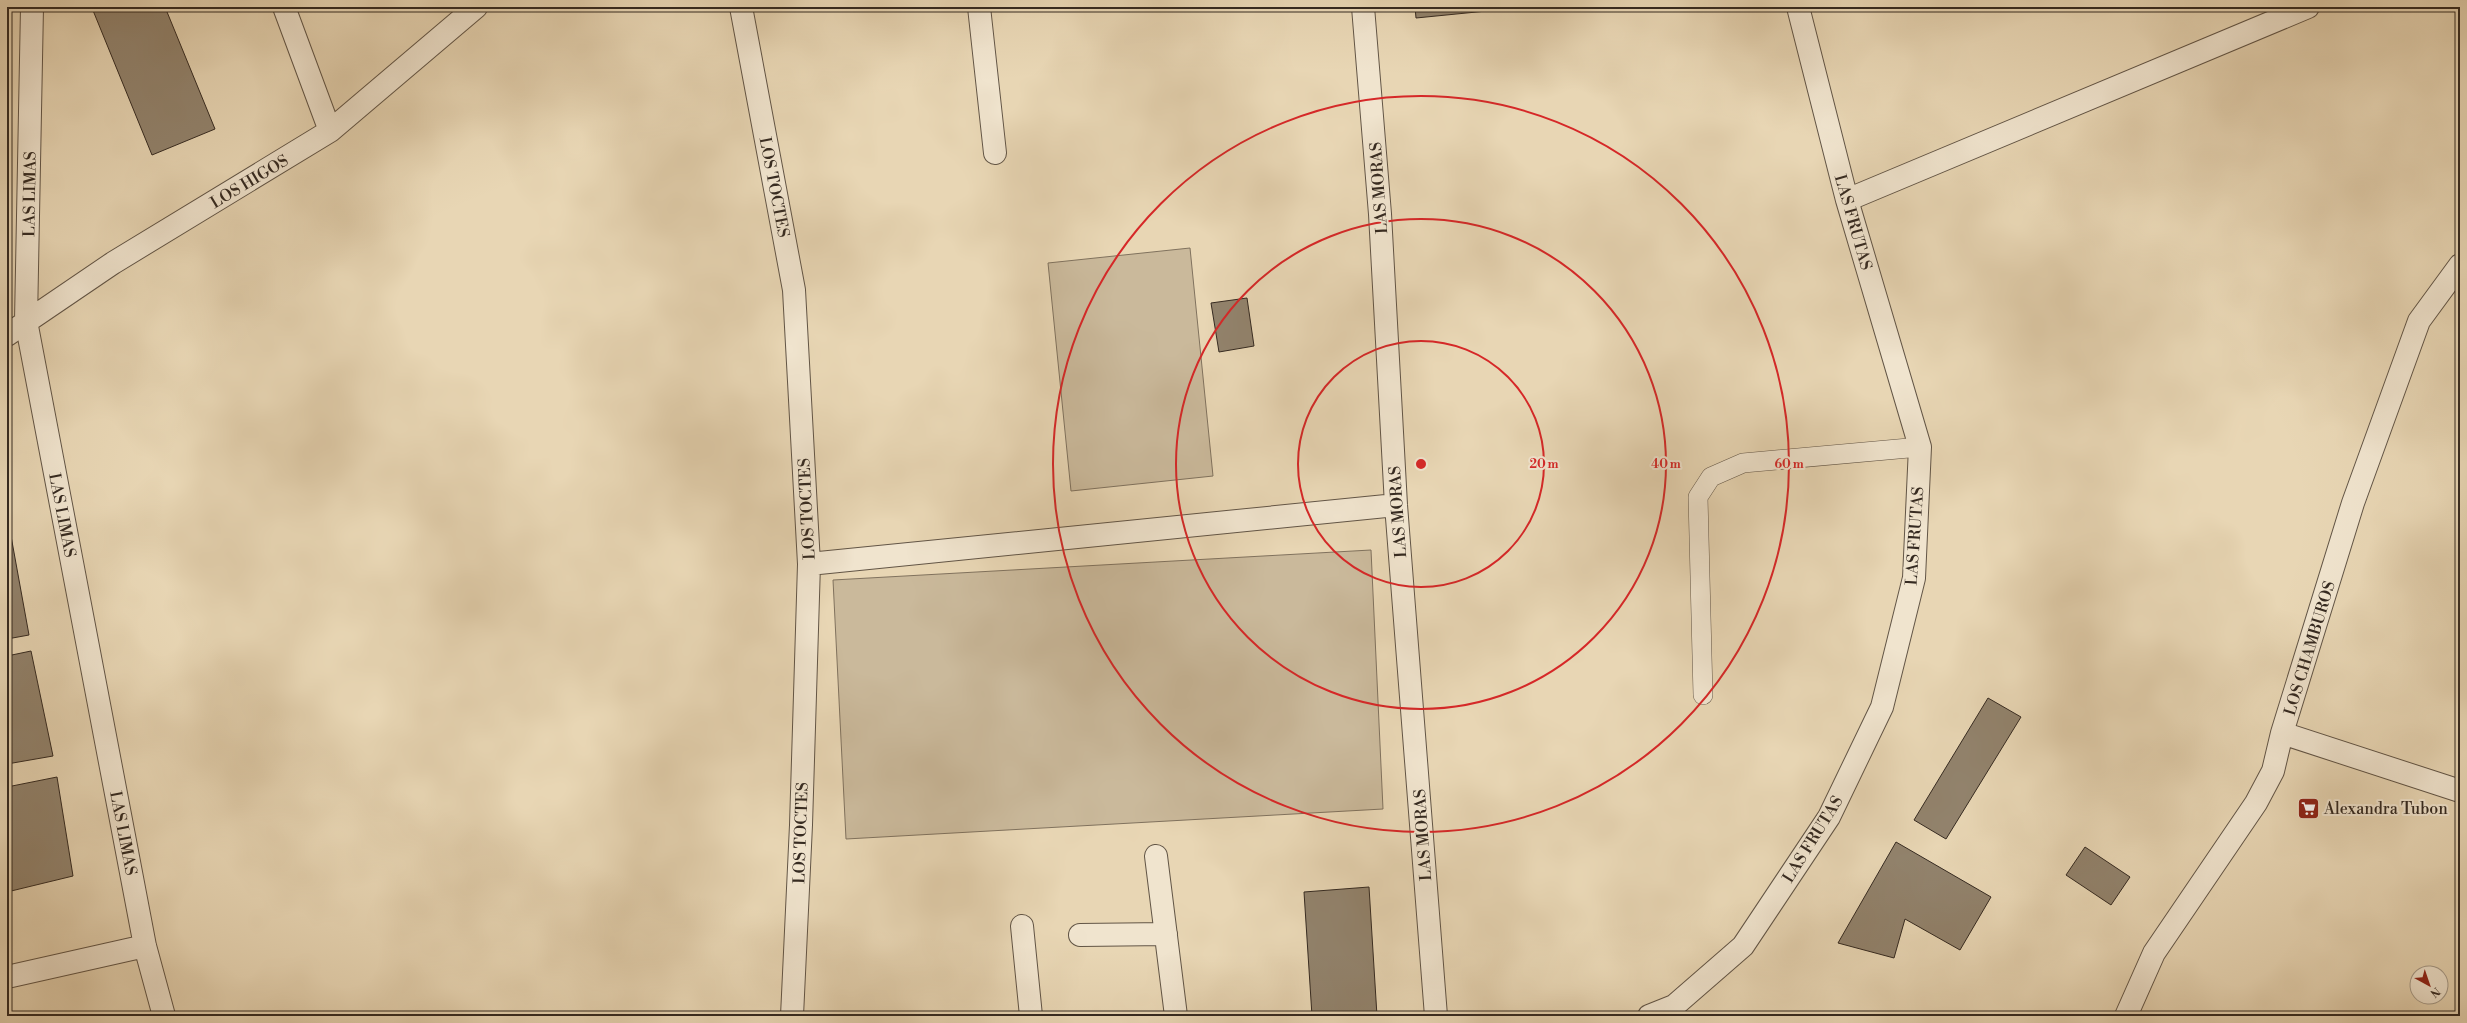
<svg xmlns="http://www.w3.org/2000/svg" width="2467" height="1023" font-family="'Libre Bodoni',serif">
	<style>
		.green { fill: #cab99b; stroke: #80725e }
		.building { fill: #92836d; stroke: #352a21 }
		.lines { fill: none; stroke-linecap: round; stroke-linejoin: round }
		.service-casing { stroke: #625546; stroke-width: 20 }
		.minor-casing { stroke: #625546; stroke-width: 24 }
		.service { stroke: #f0e4ce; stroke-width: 19 }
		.minor { stroke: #f0e4ce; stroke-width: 22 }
		.ring { fill: none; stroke: #d62828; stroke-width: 2 }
		.labels { text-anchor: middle; stroke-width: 4; stroke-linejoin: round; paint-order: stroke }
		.street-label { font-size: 16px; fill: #352a21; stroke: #f0e4ce }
		.poi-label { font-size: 16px; fill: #352a21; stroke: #f0e4ce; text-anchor: start }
		.centre { fill: #d62828; stroke: #f0e4ce; stroke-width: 2 }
		.ring-label { font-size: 12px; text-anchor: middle; font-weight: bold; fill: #d62828; stroke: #f0e4ce; stroke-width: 4; stroke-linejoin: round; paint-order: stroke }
	</style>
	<rect width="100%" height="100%" fill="#e8d6b4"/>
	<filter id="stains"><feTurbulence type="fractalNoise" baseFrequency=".005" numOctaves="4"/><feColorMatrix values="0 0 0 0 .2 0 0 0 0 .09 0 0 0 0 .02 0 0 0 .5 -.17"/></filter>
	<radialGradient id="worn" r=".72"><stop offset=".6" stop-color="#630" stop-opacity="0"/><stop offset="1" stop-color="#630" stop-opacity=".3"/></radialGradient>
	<!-- green -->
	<path class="green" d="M1190 248 1213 476 1071 491 1048 263Z
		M1371 550 1383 809 846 839 833 580Z"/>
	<!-- building -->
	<path class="building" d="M165 7 215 129 152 155 92 8Z
		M1415 7H1527L1416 18Z
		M1247 298 1254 346 1219 352 1211 303Z
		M9 525 29 635 7 639V526Z
		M31 651 53 756 7 764V656Z
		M1988 698 2021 717 1946 839 1914 820Z
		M57 777 73 876 7 892V787Z
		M1896 842 1991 897 1960 950 1905 919 1894 958 1838 943Z
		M2085 847 2130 877 2111 905 2066 875Z
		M1369 887 1377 1016H1312L1304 892Z"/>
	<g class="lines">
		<defs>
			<path id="service" d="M1703 695 1698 497 1711 477 1743 463 1920 447"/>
			<path id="minor" d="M32 7 26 321 145 946 164 1016
				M284 7 330 131
				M741 7 794 290 809 564 801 825 792 1016
				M979 7 995 153
				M1363 7 1380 214 1396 505 1436 1016
				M1847 200 2308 7
				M7 335 113 263 330 131 476 7
				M809 564 1396 505
				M2282 733 2460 791
				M1156 856 1176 1016
				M1022 926 1031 1016
				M1080 935 1166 934
				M7 977 145 946
				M1649 1016 1674 1006 1743 946 1829 817 1882 707 1914 578 1920 447 1847 200 1798 7
				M2126 1016 2154 953 2256 803 2273 771 2282 733 2353 503 2419 321 2460 265"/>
		</defs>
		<!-- service casing -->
		<use href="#service" class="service-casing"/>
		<!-- minor casing -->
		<use href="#minor" class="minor-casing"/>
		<!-- service -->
		<use href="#service" class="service"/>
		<!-- minor -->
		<use href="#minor" class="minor"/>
	</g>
	<!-- distance rings -->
	<g class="ring">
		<circle cx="1421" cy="464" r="123"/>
		<circle cx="1421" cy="464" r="245"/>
		<circle cx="1421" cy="464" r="368"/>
	</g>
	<!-- icons -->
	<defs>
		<symbol id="supermarket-square" viewBox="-11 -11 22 22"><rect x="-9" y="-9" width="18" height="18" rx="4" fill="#8f2418" stroke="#f0e4ce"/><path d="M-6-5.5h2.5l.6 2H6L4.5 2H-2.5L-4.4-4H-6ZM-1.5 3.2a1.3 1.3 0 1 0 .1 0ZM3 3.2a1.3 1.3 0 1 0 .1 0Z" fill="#fff"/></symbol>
	</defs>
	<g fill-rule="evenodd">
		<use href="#supermarket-square" x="2296" y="796" width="25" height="25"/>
	</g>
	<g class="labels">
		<!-- street labels -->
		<g class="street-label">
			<text transform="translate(249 181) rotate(-31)" y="6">LOS HIGOS</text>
			<text transform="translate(775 187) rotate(79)" y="6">LOS TOCTES</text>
			<text transform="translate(1378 188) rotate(-94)" y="6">LAS MORAS</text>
			<text transform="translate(29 194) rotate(-89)" y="6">LAS LIMAS</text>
			<text transform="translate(1854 222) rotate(74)" y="6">LAS FRUTAS</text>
			<text transform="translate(806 509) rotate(-93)" y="6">LOS TOCTES</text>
			<text transform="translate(1397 512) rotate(-94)" y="6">LAS MORAS</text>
			<text transform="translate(63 515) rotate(79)" y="6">LAS LIMAS</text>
			<text transform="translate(1914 536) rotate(-86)" y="6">LAS FRUTAS</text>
			<text transform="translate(2309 648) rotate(-73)" y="6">LOS CHAMBUROS</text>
			<text transform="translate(124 833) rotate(79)" y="6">LAS LIMAS</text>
			<text transform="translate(800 833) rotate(-88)" y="6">LOS TOCTES</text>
			<text transform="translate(1422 835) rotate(-94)" y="6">LAS MORAS</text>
			<text transform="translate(1812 839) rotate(-58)" y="6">LAS FRUTAS</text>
		</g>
		<!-- poi labels -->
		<g class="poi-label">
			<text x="2324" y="814">Alexandra Tubon</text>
		</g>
	</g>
	<circle cx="1421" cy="464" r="6" class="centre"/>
	<g class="ring-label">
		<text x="1544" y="468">20 m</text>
		<text x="1666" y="468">40 m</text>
		<text x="1789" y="468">60 m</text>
	</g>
	<!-- margin -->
	<rect width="2467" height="1023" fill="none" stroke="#e8d6b4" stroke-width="24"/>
	<rect x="8" y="8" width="2451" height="1007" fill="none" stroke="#352a21" stroke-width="2"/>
	<rect x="12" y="12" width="2443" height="999" fill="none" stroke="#352a21"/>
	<!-- north arrow -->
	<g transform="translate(2429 985) rotate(140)"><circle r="19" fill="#f0e4ce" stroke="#a59a89"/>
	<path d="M0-3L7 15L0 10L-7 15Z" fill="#8f2418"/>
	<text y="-6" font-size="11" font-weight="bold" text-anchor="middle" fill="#352a21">N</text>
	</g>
	<rect width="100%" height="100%" filter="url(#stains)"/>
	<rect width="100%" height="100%" fill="url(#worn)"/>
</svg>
